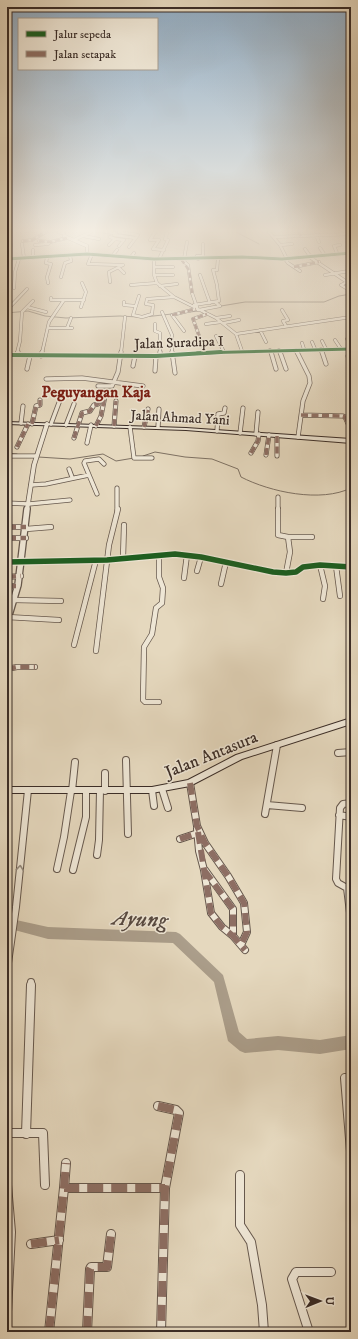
<svg xmlns="http://www.w3.org/2000/svg" width="358" height="1339" font-family="'IM FELL DW Pica',serif">
	<style>
		.lines { fill: none; stroke-linecap: round; stroke-linejoin: round }
		.stream { stroke: #7e7163; stroke-width: 1 }
		.river { fill: #ab9e8b; fill-rule: evenodd }
		.minor-far4-casing { stroke: #66584d; stroke-width: 3.5 }
		.minor-far3-casing { stroke: #66584d; stroke-width: 5 }
		.minor-far2-casing { stroke: #66584d; stroke-width: 6 }
		.minor-far1-casing { stroke: #66584d; stroke-width: 8 }
		.minor-casing { stroke: #66584d; stroke-width: 10 }
		.tertiary-far2-casing { stroke: #66584d; stroke-width: 4 }
		.tertiary-far1-casing { stroke: #66584d; stroke-width: 5.5 }
		.tertiary-casing { stroke: #66584d; stroke-width: 8 }
		.secondary-casing { stroke: #3b2d27; stroke-width: 2 }
		.minor-far4 { stroke: #eee6d5; stroke-width: 2.5 }
		.minor-far3 { stroke: #eee6d5; stroke-width: 3.5 }
		.minor-far2 { stroke: #eee6d5; stroke-width: 4.5 }
		.minor-far1 { stroke: #eee6d5; stroke-width: 6 }
		.minor { stroke: #eee6d5; stroke-width: 8 }
		.tertiary-far2 { stroke: #eee6d5; stroke-width: 3 }
		.tertiary-far1 { stroke: #eee6d5; stroke-width: 4 }
		.tertiary { stroke: #eee6d5; stroke-width: 5.5 }
		.secondary { fill: #eee6d5; fill-rule: evenodd }
		.quiet-far4 { stroke: #8d6e63; stroke-width: 2.5; stroke-dasharray: 5.5 2.5; stroke-linecap: butt }
		.quiet-far3 { stroke: #8d6e63; stroke-width: 3.5; stroke-dasharray: 7 3.5; stroke-linecap: butt }
		.quiet-far2 { stroke: #8d6e63; stroke-width: 4.5; stroke-dasharray: 9 4.5; stroke-linecap: butt }
		.quiet-far1 { stroke: #8d6e63; stroke-width: 6; stroke-dasharray: 12 6; stroke-linecap: butt }
		.quiet { stroke: #8d6e63; stroke-width: 8; stroke-dasharray: 16 8; stroke-linecap: butt }
		.cycleway-far2-casing { stroke: #eee6d5; stroke-width: 4.5 }
		.cycleway-far1-casing { stroke: #eee6d5; stroke-width: 6 }
		.cycleway-casing { stroke: #eee6d5; stroke-width: 8 }
		.cycleway-far2 { stroke: #1b5e20; stroke-width: 3 }
		.cycleway-far1 { stroke: #1b5e20; stroke-width: 4 }
		.cycleway { stroke: #1b5e20; stroke-width: 5.5 }
		.oneway { stroke: #948a7e }
		.labels { text-anchor: middle; stroke-width: 3; stroke-linejoin: round; paint-order: stroke }
		.far-street-label { font-size: 14px; fill: #3b2d27; stroke: #eee6d5 }
		.far-quarter-label { font-size: 16px; font-weight: bold; fill: #7a1f14; stroke: #eee6d5 }
		.street-label { font-size: 17px; fill: #3b2d27; stroke: #eee6d5 }
		.near-water-label { font-size: 22px; font-style: italic; fill: #574940; stroke: #eee6d5 }
	</style>
	<rect width="100%" height="100%" fill="#e5d8be"/>
	<filter id="stains"><feTurbulence type="fractalNoise" baseFrequency=".005" numOctaves="4"/><feColorMatrix values="0 0 0 0 .2 0 0 0 0 .09 0 0 0 0 .02 0 0 0 .5 -.17"/></filter>
	<radialGradient id="worn" r=".72"><stop offset=".6" stop-color="#630" stop-opacity="0"/><stop offset="1" stop-color="#630" stop-opacity=".3"/></radialGradient>
	<g class="lines">
		<!-- stream -->
		<path class="stream" d="M236 232 259 244
			M221 306 245 302H324L339 296 351 294
			M190 312 198 311
			M7 313 28 311 45 316 66 318 120 316 138 317
			M144 317 172 314
			M7 453 17 454
			M143 456 155 452 185 457 212 459 238 469 241 477C270 492 321 503 351 488
			M38 457 70 459 103 454 116 461 134 458"/>
		<!-- river -->
		<path class="river" d="M7 918 48 927 176 932 180 934 223 975 239 1032 247 1039 278 1036 320 1040 351 1035V1049L320 1054 278 1050 245 1053 240 1051 228 1041 214 982 173 943 48 939 7 928Z"/>
		<defs>
			<path id="minor-far4" d="M104 232 116 233
				M119 232 138 235 129 247
				M155 232 150 240H159L153 249 164 250
				M269 232 280 245 287 259
				M114 235 135 238
				M316 235 319 242
				M83 236 99 239
				M275 237 351 234
				M115 239 124 240 119 246
				M74 240 91 232
				M23 241 32 240 46 232
				M39 241 50 242 67 238
				M22 244 24 258
				M35 245 48 244 50 242
				M109 245 115 239 110 237
				M280 245 292 244
				M351 246 349 247 351 251
				M320 248 324 254
				M305 249 310 256
				M7 250 10 249 11 245
				M33 250V258
				M337 253 334 246 340 245
				M92 254 88 264 123 265 109 272 110 282
				M113 255 117 250
				M308 256 347 282 341 285 346 288
				M47 257 46 263 51 264 47 277 48 283
				M131 257 134 253
				M154 259V275L157 283 174 297 216 318 236 334
				M159 259 168 240 165 239 167 233
				M181 259 188 265 192 293 198 310
				M184 259 187 242
				M198 259 197 256H203V244
				M285 259 288 263 300 271
				M154 267H173
				M294 267 319 262
				M119 268 124 273
				M7 275 11 259
				M154 275H173
				M200 275 210 303
				M325 275 349 271
				M61 277 65 263 71 261 70 255
				M131 285 157 283
				M217 285 213 270H217L218 258
				M160 286 177 284
				M14 288 15 272 19 259
				M139 296 133 315 142 317 152 314 153 305 146 304 147 299 174 297
				M51 298V300H84
				M124 302V305L135 306
				M194 305 219 301 217 286
				M27 307 46 312
				M81 307 86 292 82 283
				M7 310 27 289
				M199 310 220 306 215 302
				M282 310 288 320 283 321 286 326
				M162 312 172 335V353
				M216 318 230 316
				M224 323 239 320
				M155 324V331L160 333V353
				M206 324 221 322
				M48 328H72
				M67 328 71 318
				M260 330 266 342
				M184 331 172 315 196 309
				M216 336 224 352
				M347 339 351 346
				M335 340 341 349
				M322 341 326 349
				M312 342 315 349
				M302 343 304 349
				M321 349 322 353
				M270 350 271 353
				M279 350 280 353
				M296 350 297 353
				M242 351 236 334 351 317
				M205 352 193 319 207 314
				M17 353 20 341 22 312 33 301
				M42 353 49 322 64 300
				M121 353 125 317
				M197 353 351 349"/>
			<path id="minor-far3" d="M160 352V356
				M172 352 175 373
				M271 352 276 369
				M280 352 286 369
				M297 352 309 376 310 383 303 401 298 437
				M322 352 326 364
				M7 355 156 356 221 352
				M17 355 18 352
				M41 356 42 352
				M348 356H351
				M133 366 135 356
				M27 369 30 356
				M155 371 156 356
				M46 379 82 378 143 386
				M98 386H112L118 372 121 352
				M301 415 343 416 345 417 351 430
				M21 423 23 406
				M32 424 36 406 40 405V400
				M51 424 60 400
				M66 425 74 404
				M96 426 101 416 105 396
				M114 426 116 401
				M130 427 134 458H152
				M144 427 148 409
				M158 427 159 409
				M217 431 218 414 224 413 225 408
				M240 433 243 408
				M256 434 258 412
				M277 436V456
				M74 438 82 413 90 411 94 405 98 404 100 396
				M87 443 91 425
				M17 447 28 424
				M251 453 258 441 259 434
				M266 455 269 435
				M7 456H36
				M69 469 72 477
				M31 485 46 484 89 475
				M117 488V510
				M97 494 84 463 85 461 99 459 104 464
				M278 497V510
				M7 503 29 504 70 500"/>
			<path id="minor-far2" d="M278 509V535L288 537 290 552 286 573
				M7 527H26
				M26 529 51 527
				M288 537H312
				M7 538H26
				M159 556V577L163 588 162 603 156 608 152 634 144 647 143 700 145 702H159
				M123 558 124 525
				M7 562 107 560 175 554 201 557 273 572 286 573 296 572 303 567 320 565 351 567
				M320 565 325 586 323 599
				M336 566 340 596
				M197 571 201 557
				M7 577 21 576
				M184 578 187 555
				M221 584 226 562
				M7 586H18
				M14 600 61 601
				M7 617 59 620
				M74 645 96 560
				M96 651 109 545 118 509
				M7 669 17 667H35"/>
			<path id="minor-far1" d="M338 753 351 752
				M126 760 128 834
				M105 773V791
				M190 783 197 826 205 843 228 876 244 903 247 932 241 945
				M162 789 168 808
				M152 790 154 806
				M72 791 75 762
				M351 803 343 804 340 808 336 879 338 883 347 888 351 921
				M267 805 302 808
				M265 814 277 745
				M339 815 351 817
				M197 829 199 851 204 870 211 913 222 927 233 936
				M180 839 198 833
				M97 855 99 840 100 790
				M57 869 64 837 71 791
				M73 870 86 817V791
				M205 870 233 909V936L245 950
				M7 970 16 907 28 790
				M31 986V982"/>
			<path id="minor" d="M345 1078 351 1151
				M158 1106 176 1110 179 1113 165 1188 161 1332
				M7 1133H43L45 1185
				M26 1134 31 985
				M240 1175V1225L251 1242 262 1305 264 1332
				M7 1185 11 1232 7 1312
				M64 1188 66 1163
				M31 1244 59 1240
				M49 1332 64 1188H165
				M87 1332 90 1269 91 1267H107L111 1234
				M309 1332 292 1279 296 1272H331"/>
			<path id="tertiary-far2" d="M59 232 64 233V236L87 246V254
				M7 259 87 254 154 259 242 257 282 259 351 253"/>
			<path id="tertiary-far1" d="M27 510 34 465 47 424"/>
			<path id="tertiary" d="M7 622 18 585 27 509"/>
			<path id="secondary" d="M7 422 186 428 351 439V443L186 430 7 424Z
				M351 718V724L242 759 190 786 152 793H7V787H152L188 780 236 755Z"/>
		</defs>
		<!-- minor-far4 casing -->
		<use href="#minor-far4" class="minor-far4-casing"/>
		<!-- minor-far3 casing -->
		<use href="#minor-far3" class="minor-far3-casing"/>
		<!-- minor-far2 casing -->
		<use href="#minor-far2" class="minor-far2-casing"/>
		<!-- minor-far1 casing -->
		<use href="#minor-far1" class="minor-far1-casing"/>
		<!-- minor casing -->
		<use href="#minor" class="minor-casing"/>
		<!-- tertiary-far2 casing -->
		<use href="#tertiary-far2" class="tertiary-far2-casing"/>
		<!-- tertiary-far1 casing -->
		<use href="#tertiary-far1" class="tertiary-far1-casing"/>
		<!-- tertiary casing -->
		<use href="#tertiary" class="tertiary-casing"/>
		<!-- secondary casing -->
		<use href="#secondary" class="secondary-casing"/>
		<!-- minor-far4 -->
		<use href="#minor-far4" class="minor-far4"/>
		<!-- minor-far3 -->
		<use href="#minor-far3" class="minor-far3"/>
		<!-- minor-far2 -->
		<use href="#minor-far2" class="minor-far2"/>
		<!-- minor-far1 -->
		<use href="#minor-far1" class="minor-far1"/>
		<!-- minor -->
		<use href="#minor" class="minor"/>
		<!-- tertiary-far2 -->
		<use href="#tertiary-far2" class="tertiary-far2"/>
		<!-- tertiary-far1 -->
		<use href="#tertiary-far1" class="tertiary-far1"/>
		<!-- tertiary -->
		<use href="#tertiary" class="tertiary"/>
		<!-- secondary -->
		<use href="#secondary" class="secondary"/>
		<!-- quiet-far4 -->
		<path class="quiet-far4" d="M298 232 301 236
			M23 241 32 240 46 232
			M39 241 50 242 67 238
			M181 259 189 270 192 293
			M294 267 319 262
			M172 315 196 309
			M205 352 193 319 207 314"/>
		<!-- quiet-far3 -->
		<path class="quiet-far3" d="M301 415 343 416 345 417 351 430
			M32 424 36 406 40 405V400
			M96 426 101 416 105 396
			M114 426 116 401
			M144 427 148 409
			M277 436V456
			M74 438 82 413 90 411 94 405 98 404 100 396
			M17 447 28 424
			M251 453 258 441 259 434
			M266 455 269 435"/>
		<!-- quiet-far2 -->
		<path class="quiet-far2" d="M7 527H26
			M7 538H26
			M7 577 21 576
			M7 586H18
			M7 617H9
			M7 669 17 667H35"/>
		<!-- quiet-far1 -->
		<path class="quiet-far1" d="M190 783 197 826 205 843 228 876 244 903 247 932 241 945
			M198 832 211 913 222 927 233 936
			M180 839 198 833
			M204 870 233 909V936L245 950
			M7 959H9"/>
		<!-- quiet -->
		<path class="quiet" d="M158 1106 176 1110 179 1113 165 1188 161 1332
			M64 1188 66 1163
			M31 1244 59 1240
			M49 1332 64 1188H165
			M87 1332 90 1269 91 1267H107L111 1234"/>
		<defs>
			<path id="cycleway-far2" d="M7 259 87 254 154 259 242 257 282 259 351 253
				M197 353 351 349"/>
			<path id="cycleway-far1" d="M7 355 156 356 221 352"/>
			<path id="cycleway" d="M7 562 107 560 175 554 201 557 273 572 286 573 296 572 303 567 320 565 351 567"/>
		</defs>
		<!-- cycleway-far2 casing -->
		<use href="#cycleway-far2" class="cycleway-far2-casing"/>
		<!-- cycleway-far1 casing -->
		<use href="#cycleway-far1" class="cycleway-far1-casing"/>
		<!-- cycleway casing -->
		<use href="#cycleway" class="cycleway-casing"/>
		<!-- cycleway-far2 -->
		<use href="#cycleway-far2" class="cycleway-far2"/>
		<!-- cycleway-far1 -->
		<use href="#cycleway-far1" class="cycleway-far1"/>
		<!-- cycleway -->
		<use href="#cycleway" class="cycleway"/>
	</g>
	<!-- one-way arrows -->
	<defs><path id="oneway-chevron" d="M-2-3.5L2.5 0L-2 3.5" fill="none" stroke-width="1.6" stroke-linecap="round" stroke-linejoin="round"/></defs>
	<use class="oneway" href="#oneway-chevron" transform="translate(20 868) rotate(-84)"/>
	<!-- sky -->
	<linearGradient id="sky" x2="0" y2="1"><stop stop-color="#8fabc3"/><stop offset="0.55" stop-color="#f3ede2"/><stop offset="1" stop-color="#f3ede2" stop-opacity="0"/></linearGradient>
	<rect width="358" height="419" fill="url(#sky)"/>
	<g class="labels">
		<!-- far-street labels -->
		<g class="far-street-label">
			<text transform="translate(179 342) rotate(-2)" y="5">Jalan Suradipa I</text>
			<text transform="translate(180 417) rotate(3)" y="5">Jalan Ahmad Yani</text>
		</g>
		<!-- far-quarter labels -->
		<g class="far-quarter-label">
			<text x="96" y="397">Peguyangan Kaja</text>
		</g>
		<!-- street labels -->
		<g class="street-label">
			<text transform="translate(211 754) rotate(-22)" y="6">Jalan Antasura</text>
		</g>
		<!-- near-water labels -->
		<g class="near-water-label">
			<text transform="translate(140 918) rotate(3)" y="8">Ayung</text>
		</g>
	</g>
	<!-- margin -->
	<rect width="358" height="1339" fill="none" stroke="#e5d8be" stroke-width="24"/>
	<rect x="8" y="8" width="342" height="1323" fill="none" stroke="#3b2d27" stroke-width="2"/>
	<rect x="12" y="12" width="334" height="1315" fill="none" stroke="#3b2d27"/>
	<!-- legend -->
	<rect x="18" y="18" width="140" height="52" fill="#eee6d5" stroke="#a69c8f"/>
	<rect x="26" y="31" width="20" height="6" fill="#1b5e20" stroke="#a69c8f"/>
	<text x="54" y="38" font-size="12" fill="#3b2d27">Jalur sepeda</text>
	<rect x="26" y="51" width="20" height="6" fill="#8d6e63" stroke="#a69c8f"/>
	<text x="54" y="58" font-size="12" fill="#3b2d27">Jalan setapak</text>
	<!-- north arrow -->
	<g transform="translate(320 1301) rotate(89)" stroke="#eee6d5" stroke-width="3" paint-order="stroke">
	<path d="M0-3L7 15L0 10L-7 15Z" fill="#3b2d27"/>
	<text y="-6" font-size="11" font-weight="bold" text-anchor="middle" fill="#3b2d27">U</text>
	</g>
	<rect width="100%" height="100%" filter="url(#stains)"/>
	<rect width="100%" height="100%" fill="url(#worn)"/>
</svg>
